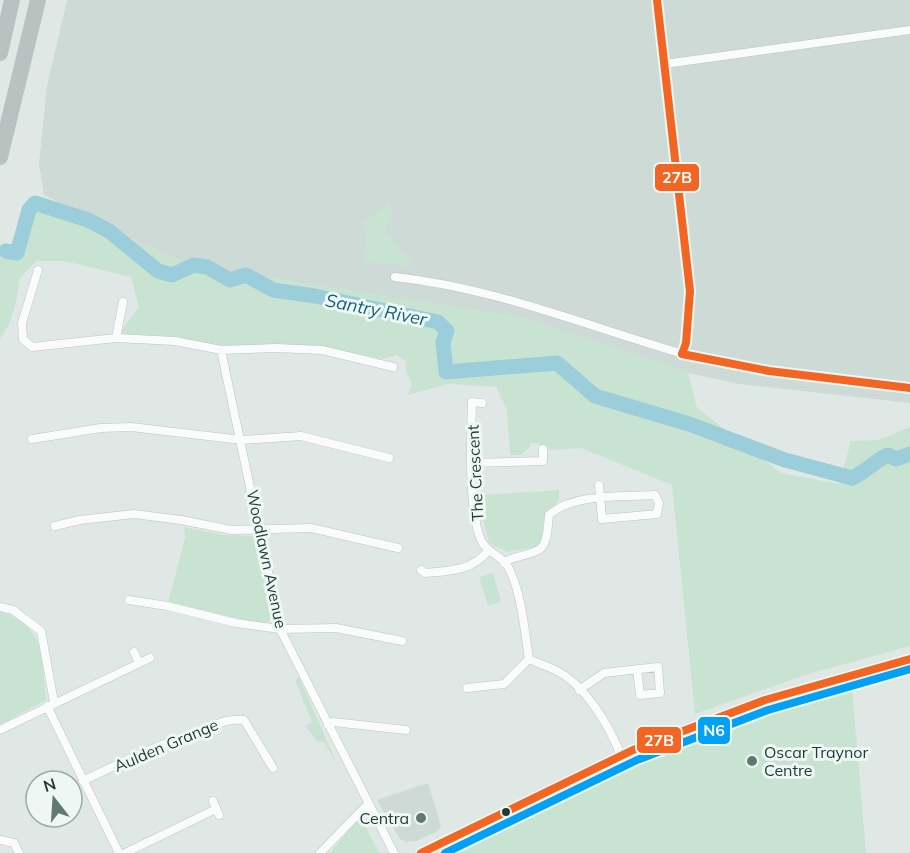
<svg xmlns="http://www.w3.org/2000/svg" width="910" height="853" font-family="Mulish,sans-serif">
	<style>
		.built { fill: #cddad5 }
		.green { fill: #c8e3d2 }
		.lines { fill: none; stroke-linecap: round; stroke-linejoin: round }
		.river { stroke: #9ccdda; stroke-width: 15 }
		.minor-casing { stroke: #bdc5c2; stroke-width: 9 }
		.secondary-casing { stroke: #bdc6c3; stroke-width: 12 }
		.motorway-casing { stroke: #bac5c2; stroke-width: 16 }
		.minor { stroke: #fafcfb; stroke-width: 8 }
		.secondary { stroke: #fafcfb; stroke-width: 10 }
		.motorway { stroke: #b8c2c0; stroke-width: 15 }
		.bus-1-casing { stroke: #eef7f3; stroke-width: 12 }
		.bus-2-casing { stroke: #eef7f3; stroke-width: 12 }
		.bus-1 { stroke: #f26522; stroke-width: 8 }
		.bus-2 { stroke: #02a1f5; stroke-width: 8 }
		.poi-dot { fill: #627873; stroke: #eef7f3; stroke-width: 2 }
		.bus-dot { fill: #1e3c36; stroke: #eef7f3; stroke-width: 2 }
		.labels { text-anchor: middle; stroke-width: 6; stroke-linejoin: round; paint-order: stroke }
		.street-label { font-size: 16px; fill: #1e3c36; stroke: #eef7f3 }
		.poi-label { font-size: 16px; fill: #1e3c36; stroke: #eef7f3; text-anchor: start }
		.water-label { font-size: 18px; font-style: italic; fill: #13637c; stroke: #eef7f3 }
		.line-badge { stroke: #eef7f3; stroke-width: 2 }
		.badge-label { font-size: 16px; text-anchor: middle; font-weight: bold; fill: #fff }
	</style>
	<rect width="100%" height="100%" fill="#e0e8e5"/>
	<!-- built -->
	<path class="built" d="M67 0H910V403L739 384 688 373 523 318 193 266 125 236 44 195 39 163 47 86Z
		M428 783 441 826 438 831 416 841 406 842 400 839 377 800Z"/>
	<!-- green -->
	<path class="green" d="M390 202 393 216 384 229 414 266 362 262 367 239 363 223Z
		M56 203 80 209 125 236 193 266 517 316 688 372 697 408 781 473 839 484 851 441 879 440 910 427V646L808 674 695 714 672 485 581 448 549 450V447L540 448 539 443H530L529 448 521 455H510L507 410 496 387 448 384 408 395 412 384 405 369 406 361 397 355 383 359 319 346H224L116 338 139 307 131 277 64 261H36L19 279C19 296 11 326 0 339V250L14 242 25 206 37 209Z
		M559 490V500L544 517 542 541 536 547 507 552 489 543 483 519 482 495Z
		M184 527 223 535 255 536 272 619 264 624 168 603 185 538Z
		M493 573 501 602 488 606 479 577Z
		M0 611C45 625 41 656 46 695V700L0 725Z
		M299 677 338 766 324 742 318 743 306 726 312 722 295 680Z
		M852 688 866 853H449L601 781 689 742Z
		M362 819 379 853H330L354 824Z"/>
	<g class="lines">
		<!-- river -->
		<path class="river" d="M6 251 17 253 29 210 35 203 88 220 109 231 158 271 172 275 194 265 207 267 230 280 246 275 273 290 315 296 438 322 447 331 443 342 446 372 557 363 595 396 689 424 785 460 852 478C866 472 874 461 888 455L896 459 910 454"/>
		<defs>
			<path id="minor" d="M657 0 690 291 686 343 682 354
				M665 64 910 30
				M38 270 22 323 23 339 32 347 116 338 175 341 221 350 276 348 322 350 393 367
				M395 277C495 288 584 325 680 353 754 375 834 379 910 388
				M116 338 123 302
				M221 350 280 629 394 853
				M482 403 472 402C471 436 468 510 481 540 486 552 500 555 507 565 521 588 525 633 529 659
				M32 439 101 428 131 427 242 440 301 436 389 458
				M471 463 543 461V449
				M55 526 80 520 134 514 181 520 231 530 311 528 398 548
				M504 563C514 554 539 556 544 544 548 536 548 523 549 515 573 493 623 497 655 495L659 503 657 514 602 519 599 485
				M421 570 425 573C450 571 472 571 489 550
				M129 600 167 606 236 623 280 629 336 628 402 641
				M0 607 13 610 41 631 54 702
				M134 652 139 662
				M467 688 504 684 529 659C537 663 547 666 555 670 585 684 610 727 621 756
				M579 690 604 673 658 667 660 693 640 695 637 669
				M47 706 119 853
				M328 725 333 722 406 730
				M0 730 150 658
				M83 781C120 763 156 745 195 733 215 727 222 718 244 720L273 768
				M213 801 219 815
				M0 840 14 843 19 853
				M125 853 216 809
				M320 853 368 804"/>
			<path id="secondary" d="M421 853 633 750 765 700 910 659"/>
			<path id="motorway" d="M0 53 12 0
				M0 157 38 0"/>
		</defs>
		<!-- minor casing -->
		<use href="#minor" class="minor-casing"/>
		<!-- secondary casing -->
		<use href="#secondary" class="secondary-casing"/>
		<!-- motorway casing -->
		<use href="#motorway" class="motorway-casing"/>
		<!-- minor -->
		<use href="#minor" class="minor"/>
		<!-- secondary -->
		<use href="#secondary" class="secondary"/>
		<!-- motorway -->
		<use href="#motorway" class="motorway"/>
		<defs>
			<path id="bus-1" d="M657 0 690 291 686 343 682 354
				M682 354 769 371 910 388
				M421 853 633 750 765 700 910 659"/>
			<path id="bus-2" d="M445 853 637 760 768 710 910 669"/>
		</defs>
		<!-- bus-1 casing -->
		<use href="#bus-1" class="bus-1-casing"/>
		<!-- bus-2 casing -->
		<use href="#bus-2" class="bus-2-casing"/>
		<!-- bus-1 -->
		<use href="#bus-1" class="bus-1"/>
		<!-- bus-2 -->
		<use href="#bus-2" class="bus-2"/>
	</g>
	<!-- markers -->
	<g class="poi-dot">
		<circle cx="752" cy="761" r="6"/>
		<circle cx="421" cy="818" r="6"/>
	</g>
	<circle class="bus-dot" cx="506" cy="812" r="5"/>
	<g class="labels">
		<!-- street labels -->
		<g class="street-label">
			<text transform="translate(475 473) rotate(-93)" y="6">The Crescent</text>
			<text transform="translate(267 559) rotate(78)" y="6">Woodlawn Avenue</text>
			<text transform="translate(166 745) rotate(-23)" y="6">Aulden Grange</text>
		</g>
		<!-- poi labels -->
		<g class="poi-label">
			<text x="764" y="758">Oscar Traynor<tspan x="764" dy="18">Centre</tspan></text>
			<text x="409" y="824" text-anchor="end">Centra</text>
		</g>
		<!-- water labels -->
		<g class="water-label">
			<text transform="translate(376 310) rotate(11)" y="6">Santry River</text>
		</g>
	</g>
	<g class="line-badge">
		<rect x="654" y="163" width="46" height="29" rx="6" fill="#f26522"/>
		<rect x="697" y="716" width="34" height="29" rx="6" fill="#02a1f5"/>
		<rect x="636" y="726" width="46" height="28" rx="6" fill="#f26522"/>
	</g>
	<g class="badge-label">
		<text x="677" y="183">27B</text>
		<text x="714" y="736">N6</text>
		<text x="659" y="746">27B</text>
	</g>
	<!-- north arrow -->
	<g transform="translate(54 799) rotate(343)"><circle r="28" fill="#eef7f3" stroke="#9baca7" stroke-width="1.5"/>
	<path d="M0-4.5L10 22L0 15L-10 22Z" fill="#627873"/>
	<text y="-9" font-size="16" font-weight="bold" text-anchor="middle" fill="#1e3c36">N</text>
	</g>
</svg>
